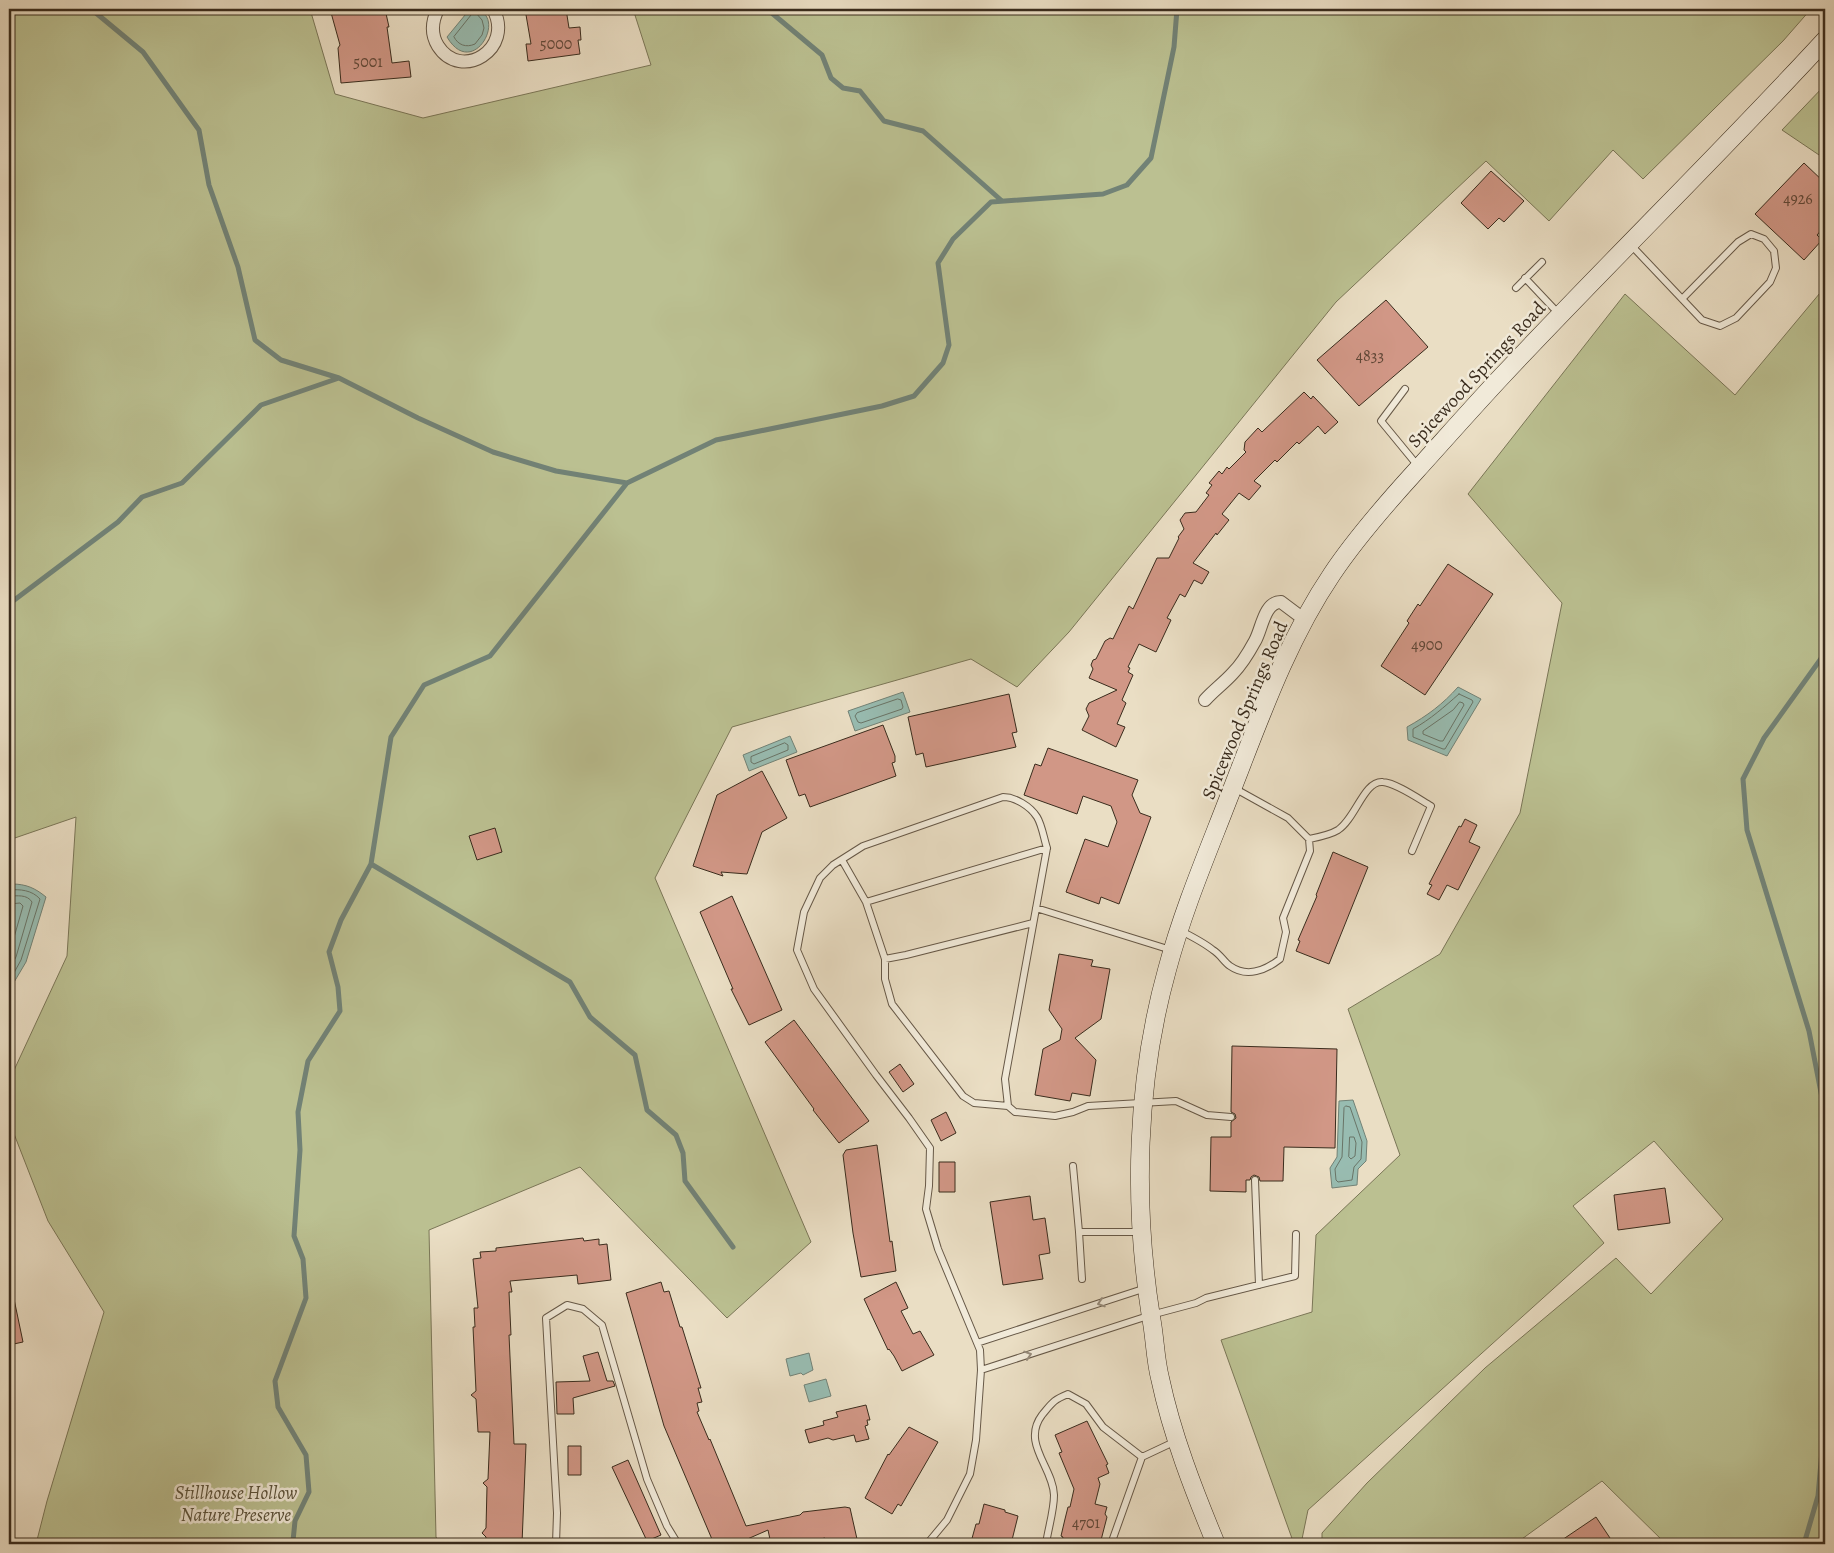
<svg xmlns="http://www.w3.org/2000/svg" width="1834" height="1553" font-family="Alegreya,serif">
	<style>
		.green { fill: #bbc091; stroke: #7a7657 }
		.water { fill: #98bcb1; stroke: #728276 }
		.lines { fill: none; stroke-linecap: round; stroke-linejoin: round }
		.shore { stroke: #697467; stroke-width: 1 }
		.stream { stroke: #728276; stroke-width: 5 }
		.building { fill: #d19786; stroke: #3a2c1d }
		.service-casing { stroke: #665847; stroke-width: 8 }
		.minor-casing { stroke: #665847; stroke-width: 14 }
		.secondary-casing { stroke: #3a2c1d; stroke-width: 19 }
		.service { stroke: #f1ead9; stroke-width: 6 }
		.minor { stroke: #f1ead9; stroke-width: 12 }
		.secondary { stroke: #f1ead9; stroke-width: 18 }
		.oneway { stroke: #968b7b }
		.labels { text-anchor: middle; stroke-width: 5; stroke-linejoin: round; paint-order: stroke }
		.number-label { font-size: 16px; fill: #604737 }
		.street-label { font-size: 19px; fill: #3a2c1d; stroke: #f1ead9 }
		.park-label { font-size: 19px; font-style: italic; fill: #5a513a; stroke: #f1ead9 }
	</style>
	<rect width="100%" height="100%" fill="#eadec4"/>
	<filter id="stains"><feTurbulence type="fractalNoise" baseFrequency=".004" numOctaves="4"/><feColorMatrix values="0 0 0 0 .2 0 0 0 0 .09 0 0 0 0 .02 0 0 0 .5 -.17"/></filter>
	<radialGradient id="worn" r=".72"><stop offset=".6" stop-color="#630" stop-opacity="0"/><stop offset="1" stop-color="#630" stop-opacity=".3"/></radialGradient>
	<!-- green -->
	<path class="green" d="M9 9H310L335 94 423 118 651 65 633 9H1811L1783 41 1643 179 1613 150 1549 221 1486 161 1336 302 1069 632 1017 687 971 659 732 727 655 878 811 1242 727 1318 580 1167 429 1230 436 1537 440 1544H36L47 1501 104 1312 48 1221 9 1121V1081L67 956 76 817 9 840Z
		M1825 85V159L1782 130Z
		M1825 287V1544H1666L1602 1481 1515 1544H1322V1533L1367 1483 1485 1368 1616 1258 1651 1294 1723 1219 1654 1141 1573 1206 1604 1243 1308 1510 1301 1544H1294L1221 1340 1312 1312 1316 1235 1400 1155 1348 1009 1440 954 1520 813 1562 603 1468 494 1625 294 1735 395Z"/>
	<!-- water -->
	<path class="water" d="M470 9C512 9 474 83 447 37Z
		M1458 687 1481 699 1447 756 1408 740 1407 727C1427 716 1443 704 1458 687Z
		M903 692 910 712 855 731 848 711Z
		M790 736 797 752 749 771 743 755Z
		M12 884C26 884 35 888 46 897L26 962 10 989 9 988V885Z
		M1353 1100 1367 1141 1366 1161 1358 1169 1357 1185 1332 1188 1330 1168 1337 1157 1339 1101Z
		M809 1353 813 1370 803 1375 801 1373 790 1376 786 1359Z
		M826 1379 831 1396 809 1402 804 1385Z"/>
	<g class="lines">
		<!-- shore -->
		<path class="shore" d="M473 13H476L482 20 484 28 482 35 475 44C466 48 458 45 454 37Z
			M1459 694 1472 700 1473 702 1445 749H1443L1413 737V729C1431 719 1444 707 1459 694Z
			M898 699 901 700 903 707 902 709 861 723 858 722 855 716 857 713Z
			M1460 702 1463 703 1464 705 1443 741H1440L1423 734V731L1453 710Z
			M785 743 788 745V750L754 764 751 762V757Z
			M9 890C20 889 32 890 40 899L21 960 9 982
			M9 896C17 896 27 894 32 902L16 957 9 969
			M9 904 20 903 23 906 9 955
			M1346 1106 1350 1107 1362 1142 1361 1159 1354 1167 1352 1180 1338 1182 1336 1180 1335 1169 1342 1157 1344 1108Z
			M1350 1137H1354L1356 1143 1355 1156 1351 1159 1349 1157Z"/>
		<!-- stream -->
		<path class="stream" d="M87 9 96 13 143 52 199 130 209 185 238 267 255 340 281 360 339 378 418 418 493 452 556 471 627 483
			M767 9 822 55 831 78 843 88 860 91 884 121 923 131 1002 201
			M9 604 118 522 142 497 182 483 261 405 339 378
			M1825 653 1764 738 1743 779 1747 830 1809 1031 1825 1113
			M371 864 570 982 590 1017 635 1055 647 1110 676 1135 683 1153 685 1181 733 1247
			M295 1544 293 1541 295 1521 309 1492 306 1455 278 1407 275 1381 306 1298 303 1259 294 1236 300 1150 298 1112 308 1061 340 1011 338 987 329 952 341 920 371 864 391 737 424 685 490 656 627 483 716 440 882 406 914 396 943 363 949 345 938 263 953 239 991 202 1103 194 1127 185 1151 158 1174 47 1177 9
			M1804 1544 1818 1496 1825 1417"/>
	</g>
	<!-- building -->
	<path class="building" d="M330 9H385L389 27H387L392 63 409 61 411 77 341 83 338 48 340 45Z
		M525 9H566L569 28 580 27 581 40H578L580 54 528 61 526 44H531Z
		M1804 163 1825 183V226L1817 235 1822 240 1804 260 1755 214Z
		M1491 171 1524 201 1504 222 1499 218 1488 229 1461 203Z
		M1386 300 1428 347 1359 406 1317 360Z
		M1304 392 1311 399 1313 396 1338 422 1325 434 1318 426 1299 444 1297 442 1277 462 1275 460 1254 481 1261 486 1249 500 1239 493 1222 514 1229 520 1217 535 1216 533 1193 563 1209 572 1202 584 1194 580 1185 597 1180 594 1167 618 1171 620 1156 652 1139 644 1128 667 1130 668 1128 672 1133 675 1122 700 1126 703 1117 724 1125 727 1116 747 1082 730 1089 716 1086 709 1089 703 1117 690 1089 678 1093 669 1091 665 1093 660 1096 659 1105 641 1110 638 1113 639 1129 606 1133 609 1157 558H1169L1179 538 1178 537 1184 529 1180 520 1185 513 1196 512 1209 495 1206 493 1212 485 1209 483 1219 471 1222 474 1227 467 1229 469 1246 452 1244 450 1245 442 1258 428 1262 432Z
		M1448 564 1493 594 1425 695 1381 666 1409 623 1407 621 1418 604 1420 606Z
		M1009 694 1017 732 1012 733 1016 747 926 767 923 753 916 755 908 717Z
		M883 725 895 756V762L892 763 896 776 810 807 805 794 799 796 786 760Z
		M1048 748 1138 780 1132 795 1140 813 1151 817 1119 904 1101 897 1099 904 1066 892 1085 839 1108 847 1117 822 1111 806 1083 796 1077 814 1024 795 1035 764 1041 766Z
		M762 771 787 818 762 832 747 874 721 872 723 876 693 866 717 795Z
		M1465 819 1477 825 1469 842 1480 847 1458 890 1447 885 1439 900 1427 894 1432 885 1429 884 1459 826 1461 827Z
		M495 828 502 852 477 860 469 836Z
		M1333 852 1368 867 1329 964 1296 951 1300 941 1298 940 1317 896 1316 895Z
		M732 896 782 1010 749 1025 731 989H733L700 912Z
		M1059 954 1093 960 1091 966 1110 969 1101 1019 1075 1038 1096 1060 1090 1096 1072 1093 1070 1101 1035 1095 1043 1049 1060 1040 1062 1029 1049 1010Z
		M794 1020 869 1121 839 1143 813 1110 814 1109 765 1042Z
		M1232 1046 1337 1049 1335 1148 1284 1147 1283 1181H1260L1259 1177 1254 1175 1251 1177 1250 1180H1246V1192L1210 1191 1211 1137H1231V1122L1236 1118 1235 1114 1231 1112Z
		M900 1064 914 1084 903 1092 889 1072Z
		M946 1112 956 1133 941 1141 931 1120Z
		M877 1145 890 1242 892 1241 896 1271 861 1277 853 1233 843 1155 846 1150Z
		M939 1162H955V1192H939Z
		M1665 1188 1670 1223 1618 1230 1614 1195Z
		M1030 1196 1033 1220 1045 1218 1050 1253 1039 1255 1043 1279 1003 1285 990 1202Z
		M583 1238 584 1241 599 1239V1245L607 1244 611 1280 578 1284 577 1275 510 1281 512 1292H509L511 1335H509L514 1444H526L522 1544H486V1537L482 1533 486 1528 487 1487 483 1483 488 1479 490 1432H478L476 1399 471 1395 476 1391 473 1327H475L474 1308H478L473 1259 481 1258 480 1252 496 1251V1248Z
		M661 1282 664 1292 669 1291 680 1327H682L701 1388H698L702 1402 697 1403 699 1411 697 1412 709 1440 710 1439 746 1526 800 1515 803 1512 845 1507 850 1508 857 1539 829 1544H827L825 1538 795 1544H771L768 1530 736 1544H714L664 1426 626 1293Z
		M896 1282 908 1308 901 1311 913 1334 920 1331 934 1355 902 1371 894 1356 889 1349 888 1350 864 1299Z
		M14 1299 23 1342 9 1345V1300Z
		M598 1352 607 1381H613L615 1386 573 1398 574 1414H557L556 1382 590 1381 583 1356Z
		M866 1405 870 1420H867L868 1425 865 1426 869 1439 856 1442 854 1435 833 1440 828 1438 809 1443 805 1430 824 1425 823 1421 838 1417 836 1412Z
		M1087 1421 1108 1464 1106 1465 1109 1473 1098 1478 1100 1484 1095 1504 1107 1507 1105 1514 1107 1517 1100 1544H1061L1063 1537 1061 1536 1065 1519 1068 1507H1070L1074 1489 1059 1453 1062 1452 1055 1435Z
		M909 1427 938 1442 901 1506 898 1504 892 1514 865 1498 888 1454 889 1455Z
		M568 1446H581V1475H568Z
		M628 1460 661 1535 647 1541 612 1467Z
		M984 1504 1005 1510V1512L1018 1516 1011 1544H979L971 1542 976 1524H979Z
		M1596 1517 1614 1544H1556Z"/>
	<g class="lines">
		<defs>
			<path id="service" d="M1630 244 1702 320 1720 326 1736 318 1770 282 1776 268 1774 251 1764 239 1751 234 1738 242 1682 299
				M1525 278 1559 314
				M1516 288 1542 262
				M1405 389 1381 421 1418 466
				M1309 839C1319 837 1330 835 1338 830 1356 818 1364 780 1383 782 1396 783 1419 799 1431 806L1412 851
				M842 860 866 902 885 959 906 955 1033 923
				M866 902 1047 848
				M1036 908 1171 950
				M1179 930C1191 936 1203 942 1213 950 1220 954 1224 962 1230 966 1247 978 1266 970 1280 959L1286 932 1283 918 1310 851 1309 839 1288 818 1234 788
				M885 959V979L892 1004 963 1096 974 1103 1008 1106
				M1073 1166 1079 1232
				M1255 1180 1259 1285
				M1082 1279 1079 1232H1141
				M977 1343 1146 1288
				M981 1370 1151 1315 1196 1303 1206 1298 1295 1276 1296 1234
				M556 1544 557 1513 546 1318 567 1305 583 1309 602 1325 647 1479 667 1526 678 1544
				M927 1544 947 1520 970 1474 976 1440 981 1370 980 1350 938 1249 926 1209 929 1186 930 1148 909 1118 876 1075 814 989 797 950 804 912 820 878 833 865 863 846 1003 797C1015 797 1030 806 1037 817 1042 825 1044 839 1047 848L1005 1079 1008 1106 1015 1112 1055 1116 1073 1112 1088 1106 1176 1101 1207 1115 1231 1117
				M1046 1544C1048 1529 1054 1511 1054 1495 1053 1467 1021 1443 1042 1415 1052 1403 1053 1400 1068 1394L1086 1404 1103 1427 1142 1457
				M1111 1544 1142 1457 1176 1441"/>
			<path id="minor" d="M438 9C432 21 430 33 438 46 461 82 515 49 493 9
				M1205 700C1214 690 1224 683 1233 673 1242 664 1249 652 1255 641 1262 629 1264 602 1281 602L1305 620"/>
			<path id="secondary" d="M1216 1544C1194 1491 1172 1435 1160 1378 1155 1358 1155 1337 1151 1317 1133 1203 1136 1081 1167 970 1183 910 1207 854 1229 797 1259 721 1286 642 1332 574 1356 538 1385 505 1415 472 1444 440 1473 407 1503 375 1609 262 1720 154 1825 40"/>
		</defs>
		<!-- service casing -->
		<use href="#service" class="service-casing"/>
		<!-- minor casing -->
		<use href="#minor" class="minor-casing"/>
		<!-- secondary casing -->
		<use href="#secondary" class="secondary-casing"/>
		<!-- service -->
		<use href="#service" class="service"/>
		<!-- minor -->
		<use href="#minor" class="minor"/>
		<!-- secondary -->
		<use href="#secondary" class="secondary"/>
	</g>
	<!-- one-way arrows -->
	<defs><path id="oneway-chevron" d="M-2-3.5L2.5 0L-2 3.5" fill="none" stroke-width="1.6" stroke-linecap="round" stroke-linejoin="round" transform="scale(1.25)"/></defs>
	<g class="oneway">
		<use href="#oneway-chevron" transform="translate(1101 1303) rotate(162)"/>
		<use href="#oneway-chevron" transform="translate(1028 1355) rotate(-18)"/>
	</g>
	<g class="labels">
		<!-- number labels -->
		<g class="number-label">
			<text x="556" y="49">5000</text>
			<text x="368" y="67">5001</text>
			<text x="1798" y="204">4926</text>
			<text x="1370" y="361">4833</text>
			<text x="1427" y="650">4900</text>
			<text x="1086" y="1528">4701</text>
		</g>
		<!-- street labels -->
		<g class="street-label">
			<text transform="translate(1476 374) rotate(-47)" y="7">Spicewood Springs Road</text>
			<text transform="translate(1244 710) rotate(-67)" y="7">Spicewood Springs Road</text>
		</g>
		<!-- park labels -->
		<g class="park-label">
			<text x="236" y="1499">Stillhouse Hollow<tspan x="236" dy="22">Nature Preserve</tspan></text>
		</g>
	</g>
	<!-- margin -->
	<rect width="1834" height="1553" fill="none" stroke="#eadec4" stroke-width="30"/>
	<rect x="10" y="10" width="1814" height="1533" fill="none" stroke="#3a2c1d" stroke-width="2.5"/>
	<rect x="15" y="15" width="1804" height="1523" fill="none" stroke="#3a2c1d"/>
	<rect width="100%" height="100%" filter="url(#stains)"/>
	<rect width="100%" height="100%" fill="url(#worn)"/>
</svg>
